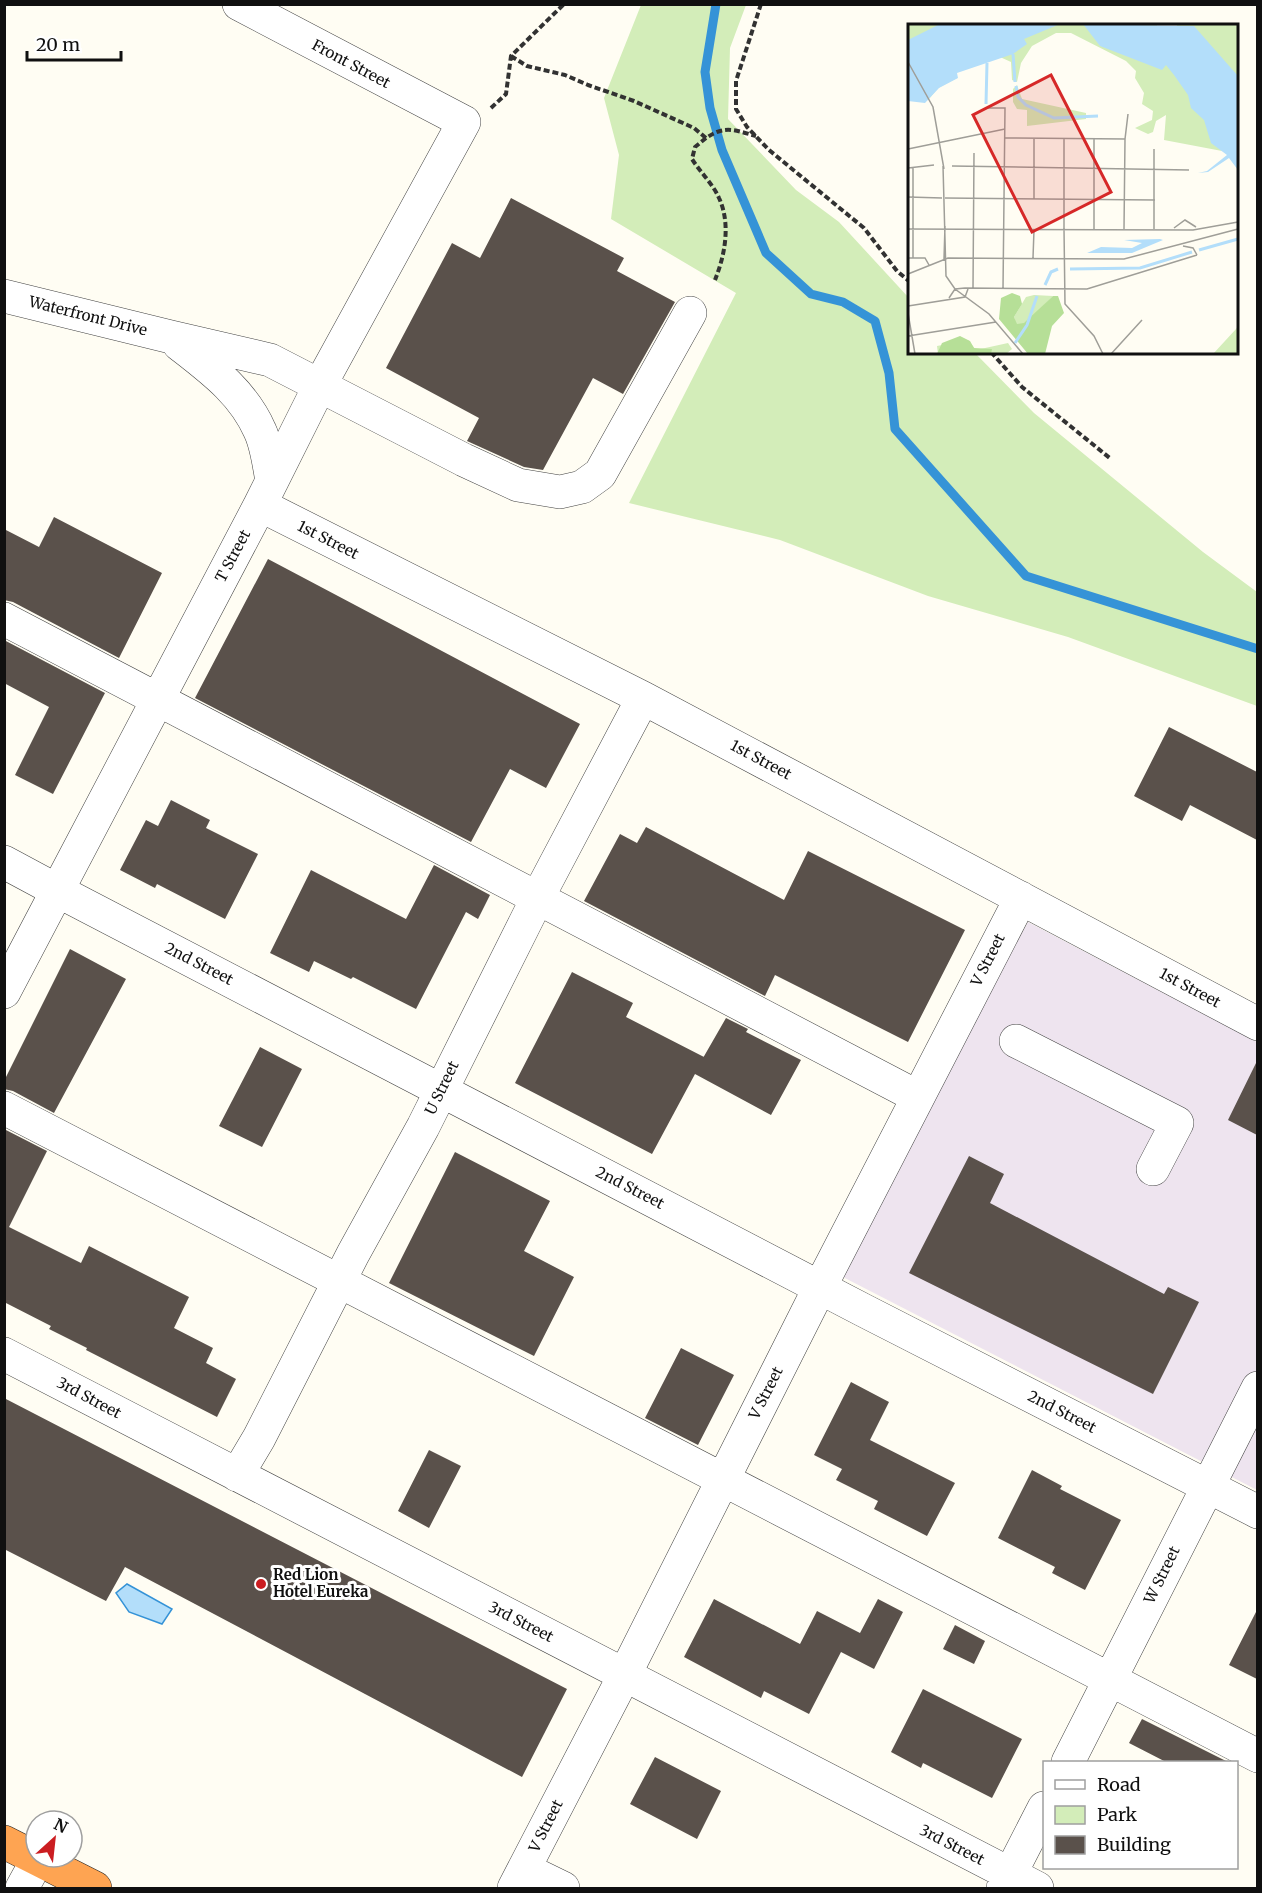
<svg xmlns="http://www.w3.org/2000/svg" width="1262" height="1893" font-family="Merriweather,serif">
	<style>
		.industrial { fill: #eee4ef }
		.green { fill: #d3edb9 }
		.water { fill: #b3defa; stroke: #3593d7; stroke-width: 1.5 }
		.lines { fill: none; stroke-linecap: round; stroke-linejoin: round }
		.stream { stroke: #3593d7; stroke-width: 9 }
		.building { fill: #5a514b }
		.minor-casing { stroke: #434343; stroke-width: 34 }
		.highway-casing { stroke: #212121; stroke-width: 34 }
		.path { stroke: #323232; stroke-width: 4; stroke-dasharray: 6 3; stroke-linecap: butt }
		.minor { stroke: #fff; stroke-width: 33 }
		.highway { stroke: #fea452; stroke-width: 33 }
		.poi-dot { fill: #cb1d21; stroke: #fff; stroke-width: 2 }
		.labels { text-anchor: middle; stroke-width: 6; stroke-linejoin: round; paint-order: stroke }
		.street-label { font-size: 15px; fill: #101010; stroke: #fff }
		.poi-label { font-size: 15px; font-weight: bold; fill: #101010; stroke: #fff; text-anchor: start }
		.inset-river { fill: none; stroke: #b3defa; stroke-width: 3 }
		.inset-road { fill: none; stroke: #9f9e98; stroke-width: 1.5 }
		.view { fill: #d62828; fill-opacity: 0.15; stroke: #d62828; stroke-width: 3 }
		.inset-edge { fill: none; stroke: #101010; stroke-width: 3 }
	</style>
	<rect width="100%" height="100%" fill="#fffdf3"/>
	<!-- industrial -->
	<path class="industrial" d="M1028 922 1257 1042V1490L837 1274Z"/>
	<!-- green -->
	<path class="green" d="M641 5H746L730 48 728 119 796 190 839 222 909 298 910 352 975 353 1034 413 1203 552 1257 592V706L1068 637 928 596 780 540 629 503 736 293 611 219 619 155 604 98Z"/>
	<!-- water -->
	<path class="water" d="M127 1584 172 1609 162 1624 129 1612 116 1593Z"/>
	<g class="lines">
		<!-- stream -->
		<path class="stream" d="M716 4 705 72 710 108 722 150 766 253 811 294 843 302 875 321 889 373 895 429 1026 576 1258 649"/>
	</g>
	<!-- building -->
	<path class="building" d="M511 198 624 258 617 271 675 302 623 394 593 378 543 470 524 467 467 441 479 418 386 368 452 243 480 258Z
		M54 517 162 573 119 658 13 602 4 600V529L39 547Z
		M268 559 580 724 546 788 510 769 471 842 195 698Z
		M4 640 105 693 53 794 15 775 49 707 4 683Z
		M1169 727 1257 772V840L1190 805 1182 821 1134 796Z
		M171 800 210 820 206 828 258 854 225 919 157 884 155 888 120 870 146 820 158 826Z
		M646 827 784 900 808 851 965 930 908 1042 775 975 765 996 584 901 620 834 637 843Z
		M434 865 490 895 478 919 466 912 416 1009 353 977 351 979 314 961 309 972 270 953 311 870 406 919Z
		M70 949 126 979 54 1113 13 1091 4 1089V1081Z
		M572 972 633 1003 626 1017 704 1057 703 1058 726 1018 748 1029 746 1032 801 1060 771 1115 695 1074 652 1154 515 1083Z
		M260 1047 302 1069 262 1147 219 1126Z
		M1257 1061V1135L1228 1120Z
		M4 1129 47 1151 9 1227 81 1263 89 1246 189 1297 174 1328 213 1348 206 1363 236 1379 217 1417 86 1350 87 1348 49 1329 51 1326 4 1302Z
		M455 1152 550 1201 524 1251 574 1277 534 1356 389 1283Z
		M969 1156 1004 1174 990 1203 1164 1294 1168 1287 1199 1302 1153 1394 909 1273Z
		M681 1348 734 1375 698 1445 645 1418Z
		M851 1382 889 1402 870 1440 955 1483 927 1536 874 1509 878 1501 836 1480 842 1469 814 1455Z
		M4 1398 567 1689 522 1777 125 1567 106 1601 4 1549Z
		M429 1450 461 1466 429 1528 398 1511Z
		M1032 1470 1062 1486 1060 1489 1121 1520 1085 1590 1052 1573 1055 1567 998 1538Z
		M714 1599 800 1644 817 1611 860 1633 878 1599 903 1612 874 1669 841 1652 809 1714 764 1691 761 1698 684 1657Z
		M1257 1610V1679L1229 1665Z
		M955 1625 985 1641 974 1664 943 1649Z
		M923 1689 1022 1739 992 1798 923 1763 921 1768 891 1752Z
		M1142 1719 1228 1762H1166L1129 1743Z
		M655 1757 721 1791 697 1839 630 1804Z"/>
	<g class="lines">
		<defs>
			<path id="minor" d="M4 296 171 337 270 360 464 460 518 485 560 492 582 487 600 474 690 313
				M179 344C211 369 243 392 260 431 267 446 269 465 272 481
				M260 505 643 698 1258 1024
				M4 619 918 1097
				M4 862 58 891 863 1310 1258 1512
				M4 992 260 505 320 385 464 122 239 4
				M1016 1041 1177 1123 1153 1169
				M4 1108 1258 1756
				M4 1354 1037 1888
				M237 1475 259 1438 353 1254 423 1127 538 897 643 698
				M1068 1762 1258 1388
				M524 1869 563 1888
				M22 1888 38 1859
				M514 1888 624 1676 820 1287 1021 898
				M1003 1888 1044 1808"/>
			<path id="highway" d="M4 1842 95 1888"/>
		</defs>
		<!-- minor casing -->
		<use href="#minor" class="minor-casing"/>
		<!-- highway casing -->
		<use href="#highway" class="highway-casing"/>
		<!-- path -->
		<path class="path" d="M761 4 736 81V109L747 127 769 150 864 228 897 271 910 282
			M511 56 527 66 565 75 588 85 634 101 694 128 706 138C725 125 734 130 756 136
			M491 108 506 94 511 56 564 4
			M706 138 695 147 692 159C700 172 713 184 719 198 731 224 725 255 715 280
			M991 352 1022 387 1111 459"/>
		<!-- minor -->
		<use href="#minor" class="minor"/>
		<!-- highway -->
		<use href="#highway" class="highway"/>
	</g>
	<!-- markers -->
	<circle class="poi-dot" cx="261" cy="1584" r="6"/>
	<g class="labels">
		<!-- street labels -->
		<g class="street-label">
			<text transform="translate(351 64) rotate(28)" y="5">Front Street</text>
			<text transform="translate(88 316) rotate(14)" y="5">Waterfront Drive</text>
			<text transform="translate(328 540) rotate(27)" y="5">1st Street</text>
			<text transform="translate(233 556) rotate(-62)" y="5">T Street</text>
			<text transform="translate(761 760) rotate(28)" y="5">1st Street</text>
			<text transform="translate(988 960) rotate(-63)" y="5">V Street</text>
			<text transform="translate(199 964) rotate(27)" y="5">2nd Street</text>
			<text transform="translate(1190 988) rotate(28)" y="5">1st Street</text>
			<text transform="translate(442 1088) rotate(-64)" y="5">U Street</text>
			<text transform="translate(630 1188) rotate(27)" y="5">2nd Street</text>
			<text transform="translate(766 1393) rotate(-63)" y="5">V Street</text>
			<text transform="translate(89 1398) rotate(28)" y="5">3rd Street</text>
			<text transform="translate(1062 1412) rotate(27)" y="5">2nd Street</text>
			<text transform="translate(1162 1575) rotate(-64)" y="5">W Street</text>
			<text transform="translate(521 1622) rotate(27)" y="5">3rd Street</text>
			<text transform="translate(546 1826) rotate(-63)" y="5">V Street</text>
			<text transform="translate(952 1845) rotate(27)" y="5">3rd Street</text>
		</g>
		<!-- poi labels -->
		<g class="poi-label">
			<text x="273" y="1580">Red Lion<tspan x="273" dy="17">Hotel Eureka</tspan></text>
		</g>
	</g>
	<!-- overview -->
	<g transform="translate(908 24)">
		<rect width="330" height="330" fill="#fffdf3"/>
		<path d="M0 0H43L0 19ZM140 0H248L268 32 314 127 256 116 258 91 248 97 245 108 240 110 227 104 244 96 245 87 234 80 236 69 227 54 228 47 218 37 163 9H148L124 22 113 39 109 58 104 56 103 38 92 33 49 48V54L30 64 21 75 17 67 51 45 93 27ZM268 0H330V106ZM109 61 114 75 178 89V95L119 102V86L109 85 105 78V65ZM126 271 145 272 117 300H108L106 293 118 273ZM330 302V330H305L328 305ZM60 316 68 326 100 319 104 325 98 330H30L29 322Z" fill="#d3edb9"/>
		<path d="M104 269 112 272 114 280 106 293 109 300 116 299 145 272H150L156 289 144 302 137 330H120L91 295 93 274ZM52 312 62 317 66 324 84 325 83 330H29L34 319Z" fill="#b6df97"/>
		<path d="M32 0H152L116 15 119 20 105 30 49 49 50 54 31 64 17 79 0 77V16ZM175 0 286 2 330 52V146L321 134 300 148 290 149 299 147 319 131 303 119 296 96 283 84 280 71 266 51 258 41 254 46 192 22ZM216 216 252 215 255 216 224 229H179L193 223 224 224 234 219Z" fill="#b3defa"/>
		<path class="inset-river" d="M105 30 107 58M108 62 110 73 118 81 146 94 190 92M78 80 79 39M291 226 330 215M162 245 232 244 284 228M137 261 143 248 150 245M107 319 119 301 129 272"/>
		<path class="inset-road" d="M0 38 25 83 36 145M78 84H97L95 265M97 114 217 115 220 90M0 125 97 105M246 125V205M35 142 38 252 47 265 81 290 115 330M44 142 281 146M0 144 26 141M0 173 34 174M37 174 247 176M126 175V114M266 204 277 196 288 203M0 205 285 206 330 198M156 205V114M156 205 157 280 186 312 195 330M186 205V115M216 205 217 115M275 222 285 224 289 231M0 234H17L21 241M5 234V144M125 234 126 206M36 235 37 202M0 250 40 234 216 235 330 205M65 265 66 129M41 274 47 265 57 264 179 265 289 231M0 282 57 273 60 265M0 289 7 330M0 312 88 298M203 330 234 296"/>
		<path class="view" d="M143 51 203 168 124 208 65 91Z"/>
		<rect width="330" height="330" class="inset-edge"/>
	</g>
	<!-- border -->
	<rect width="1262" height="1893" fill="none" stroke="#101010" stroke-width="12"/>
	<!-- legend -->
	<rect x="1043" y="1761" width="195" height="108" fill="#ffffff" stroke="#9f9f9f" stroke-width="1.5"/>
	<rect x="1055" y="1780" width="30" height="9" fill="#ffffff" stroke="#9f9f9f" stroke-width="1.5"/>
	<text x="1097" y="1791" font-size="18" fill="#101010">Road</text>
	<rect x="1055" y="1806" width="30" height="18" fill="#d3edb9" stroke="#9f9f9f" stroke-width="1.5"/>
	<text x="1097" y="1821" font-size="18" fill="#101010">Park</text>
	<rect x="1055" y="1836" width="30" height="18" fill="#5a514b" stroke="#9f9f9f" stroke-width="1.5"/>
	<text x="1097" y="1851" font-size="18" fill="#101010">Building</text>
	<!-- north arrow -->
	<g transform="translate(54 1839) rotate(27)"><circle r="28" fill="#ffffff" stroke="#9f9f9f" stroke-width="1.5"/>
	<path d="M0-4.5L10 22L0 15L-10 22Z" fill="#cb1d21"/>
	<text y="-9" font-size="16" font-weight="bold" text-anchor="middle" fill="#101010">N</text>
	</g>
	<!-- scale -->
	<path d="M27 51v9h94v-9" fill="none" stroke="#101010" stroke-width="3"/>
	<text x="36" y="51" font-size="18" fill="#101010" stroke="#ffffff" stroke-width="4.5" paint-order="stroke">20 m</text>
</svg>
